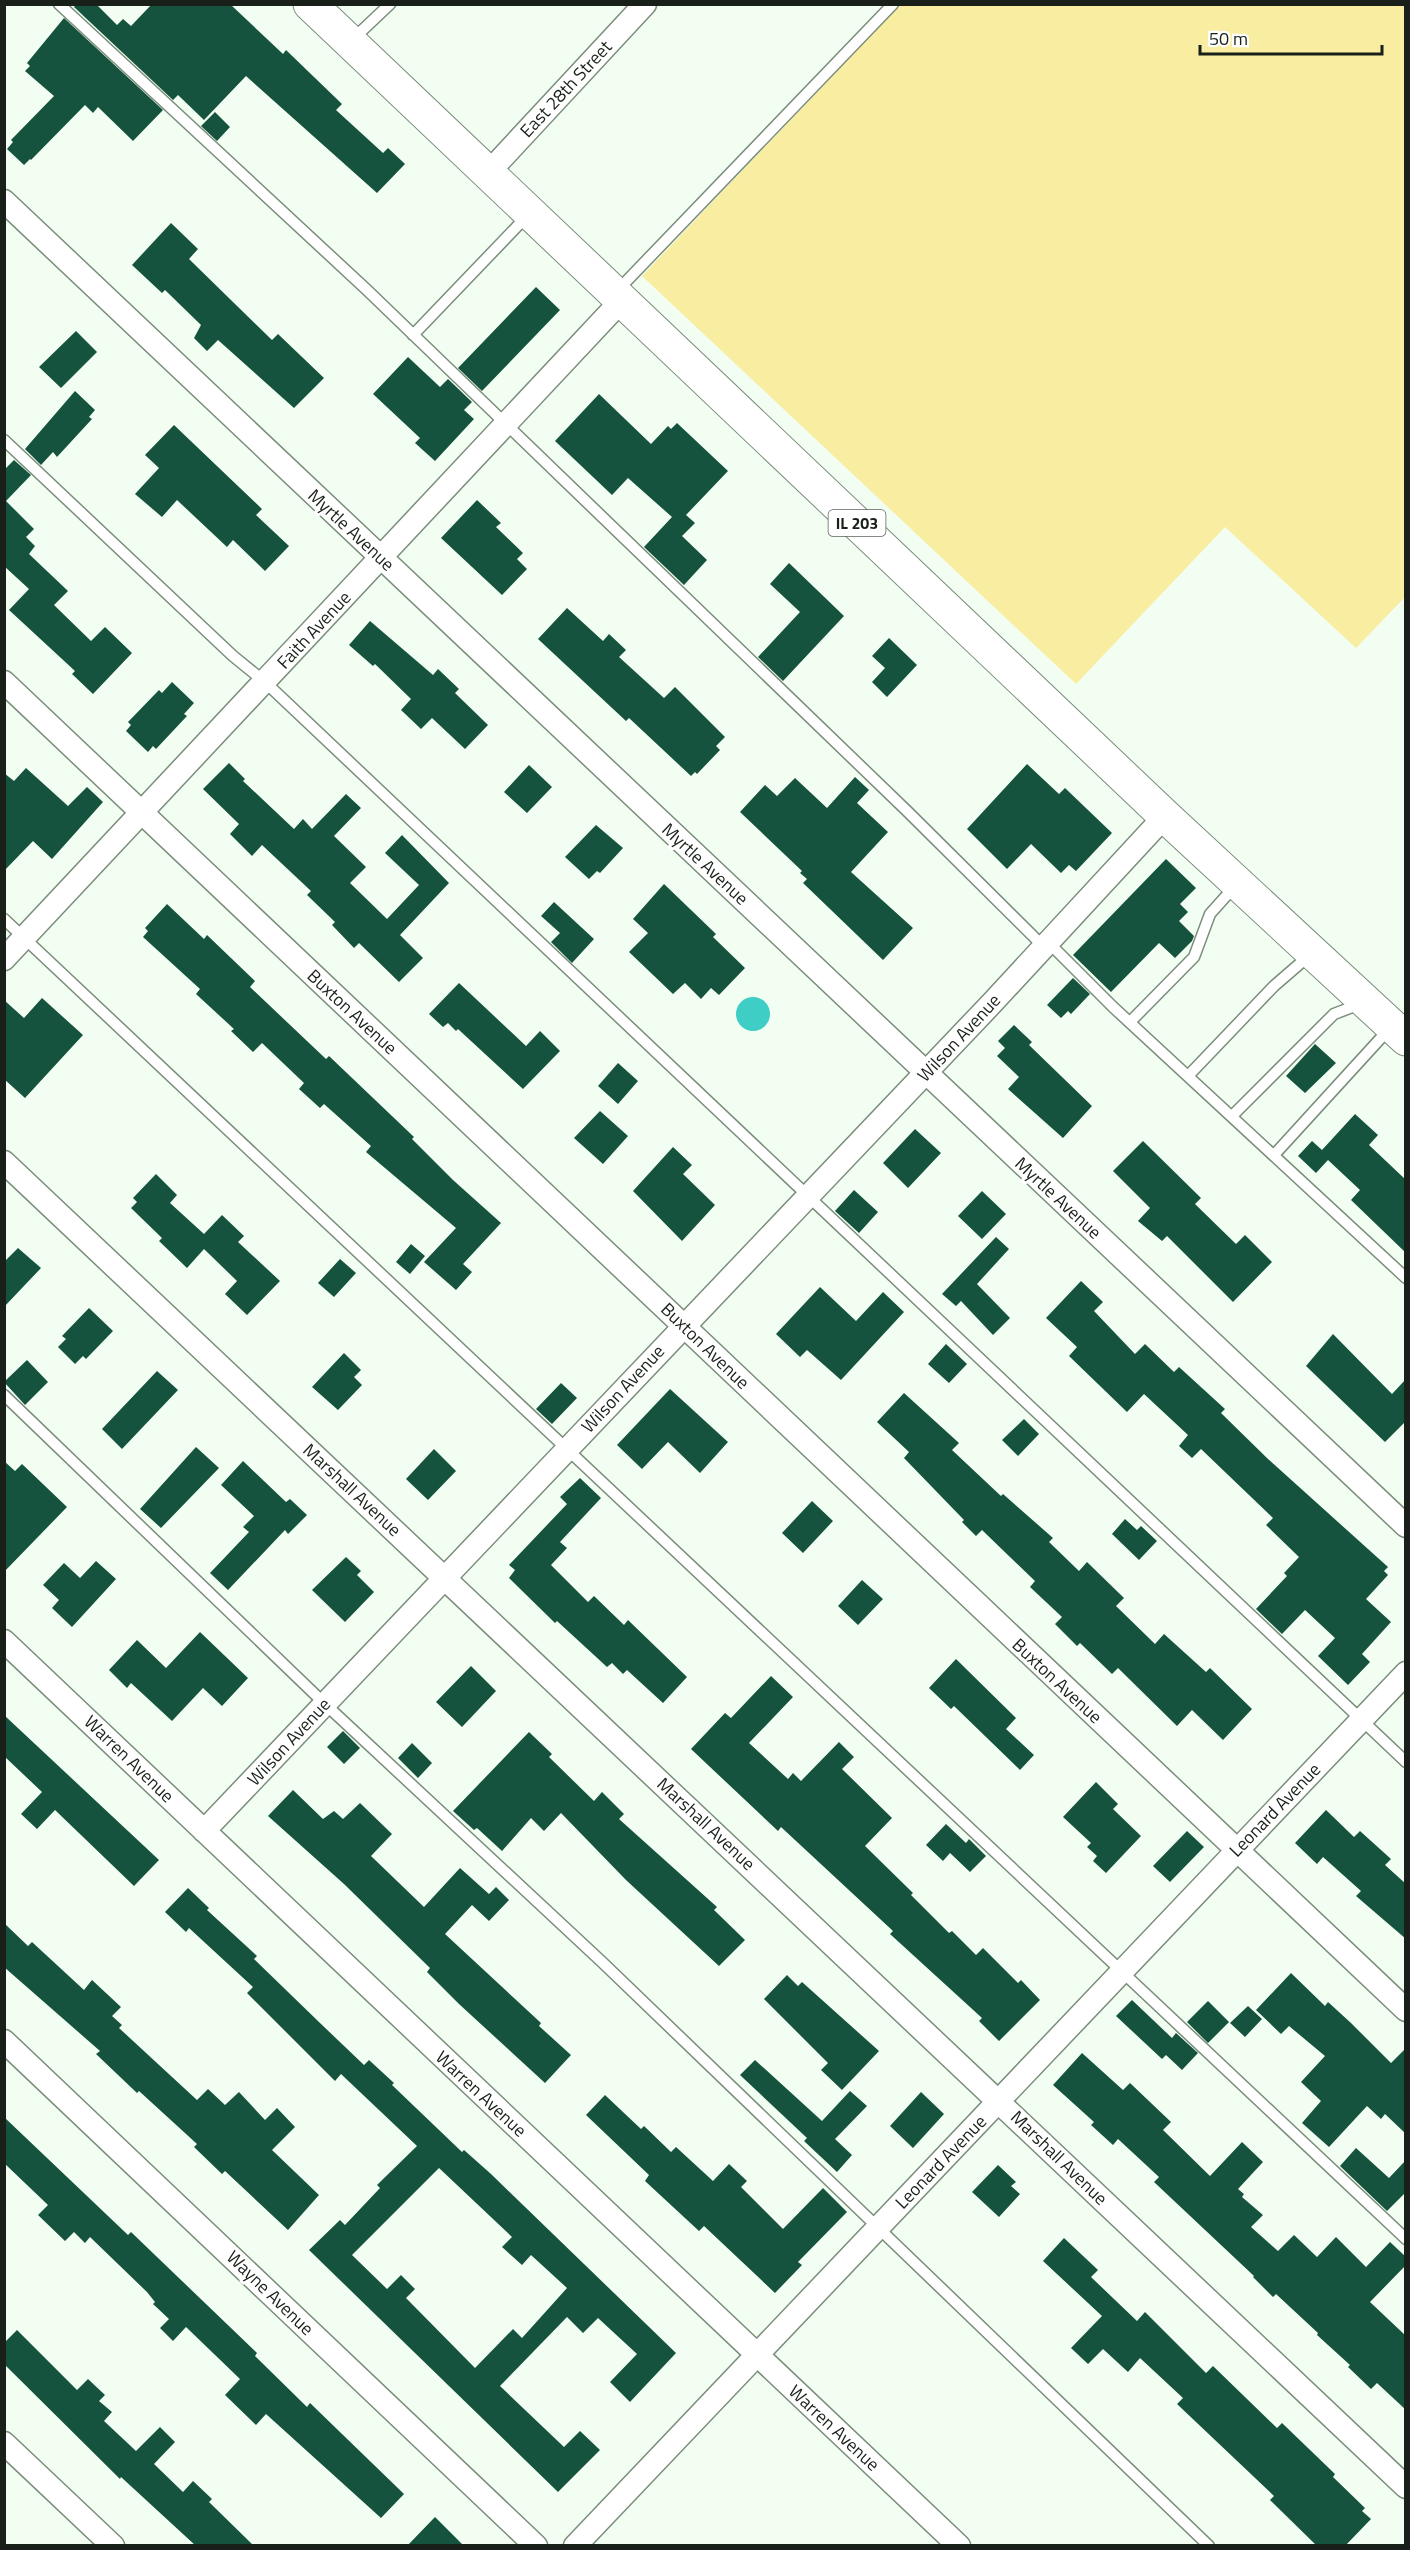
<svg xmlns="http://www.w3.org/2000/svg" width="1410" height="2550" font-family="'Titillium Web',sans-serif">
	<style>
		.green { fill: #f9eda1 }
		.water { fill: #3ecec5 }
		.building { fill: #15533f; fill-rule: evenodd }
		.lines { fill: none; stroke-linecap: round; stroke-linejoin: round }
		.lane-casing { stroke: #7b8d7b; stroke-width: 13 }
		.street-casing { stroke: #7b8d7b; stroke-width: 25 }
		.primary-casing { stroke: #7b8d7b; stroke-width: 35 }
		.lane { stroke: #fff; stroke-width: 10 }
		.street { stroke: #fff; stroke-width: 22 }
		.primary { stroke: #fff; stroke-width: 33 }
		.labels { text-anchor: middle; stroke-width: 6; stroke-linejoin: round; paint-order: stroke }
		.shield { fill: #fff; stroke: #5e635e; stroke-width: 1.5 }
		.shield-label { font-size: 16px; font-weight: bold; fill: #192019 }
		.street-label { font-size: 18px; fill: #192019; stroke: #fff }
	</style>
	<rect width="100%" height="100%" fill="#f3fef2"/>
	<!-- green -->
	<path class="green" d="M900 5H1405V597L1356 648 1225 527 1076 684 642 276Z"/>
	<!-- water -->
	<path class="water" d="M736 1014a17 17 0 1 1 34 0a17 17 0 1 1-34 0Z"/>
	<!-- building -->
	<path class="building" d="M76 4H96L117 25 123 19 131 26 152 4H230L283 54 286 50 342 104 336 110 383 153 388 148 405 164 377 193 246 76 204 120 178 95 173 100 74 7Z
		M64 18 163 110 133 141 98 107 93 113 85 105 31 160 30 159 24 165 7 149 13 142 11 140 54 96 25 71 30 66 27 63Z
		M215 112 230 127 217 141 201 126Z
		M171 223 198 249 189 259 272 340 278 334 324 378 294 408 218 340 207 351 194 338 201 325 165 290 162 293 132 265Z
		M536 287 560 310 482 391 458 368Z
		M76 331 97 352 61 388 39 367Z
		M408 357 440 387 448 379 472 402 464 410 474 419 435 461 415 443 420 438 373 394Z
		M75 391 95 410 89 417 92 419 57 457 53 452 41 465 25 449Z
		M599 394 651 444 668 426 671 429 677 423 728 471 686 515 695 523 682 536 707 560 684 585 644 547 672 517 628 478 612 495 555 441Z
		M174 425 262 509 256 515 289 546 265 571 233 540 227 547 177 500 162 517 135 494 159 468 145 455Z
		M14 460 31 475 6 501 34 529 26 537 35 546 29 554 68 591 54 605 91 641 105 627 132 653 93 694 72 674 75 671 9 610 29 589 4 566V470Z
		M477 500 501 523 496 527 523 553 517 559 527 569 502 595 441 538Z
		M789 563 844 616 783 681 758 657 800 612 770 584Z
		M567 608 603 641 609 634 626 650 619 657 664 698 675 687 725 737 716 746 720 750 697 774 695 772 691 776 629 718 626 721 538 639Z
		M370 621 433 675 438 669 459 689 455 693 488 725 465 749 432 718 421 729 401 710 411 699 375 664 373 666 349 645Z
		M889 638 917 665 887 697 872 682 885 668 872 656Z
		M172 682 194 703 184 714 187 716 156 749 153 746 148 752 126 731 131 725 128 722 159 690 162 693Z
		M229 763 245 779 243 781 294 829 303 819 312 829 346 794 361 808 334 836 366 867 350 883 387 919 419 885 385 853 402 835 449 883 400 935 423 958 399 982 359 943 354 948 332 925 335 922 307 895 311 891 262 845 252 856 230 834 239 824 203 789Z
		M1027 764 1059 794 1065 788 1112 833 1076 871 1069 865 1061 873 1031 844 1007 869 967 829Z
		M529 765 552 787 527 813 504 792Z
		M26 768 68 806 87 787 103 802 52 859 33 841 4 871V773L14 781Z
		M855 777 869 790 857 803 888 832 851 872 913 928 883 960 803 883 807 879 800 873 802 871 740 812 765 785 777 796 795 778 827 808Z
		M596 825 623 848 600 873 597 871 589 879 565 857Z
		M1166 859 1196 888 1180 904 1188 912 1179 921 1194 936 1192 941 1175 958 1159 943 1111 992 1073 955Z
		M664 884 716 934 713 937 745 968 719 995 711 988 701 999 685 983 673 994 629 952 648 933 633 919Z
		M554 902 594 939 572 963 551 942 560 933 541 916Z
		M167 904 204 939 207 935 255 981 250 987 326 1059 329 1056 414 1137 412 1139 453 1180 501 1223 463 1264 472 1272 456 1290 424 1262 456 1228 366 1152 371 1146 324 1104 320 1108 299 1089 304 1083 262 1043 253 1052 231 1031 234 1029 196 994 200 989 143 937 148 931 145 928Z
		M1073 978 1090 994 1071 1014 1068 1011 1061 1018 1047 1005Z
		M459 983 526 1046 540 1031 560 1051 523 1089 458 1029 456 1031 448 1023 443 1027 429 1014Z
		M42 998 83 1035 25 1098 4 1079V1000L24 1018Z
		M1014 1025 1032 1042 1029 1045 1092 1106 1063 1138 1008 1089 1019 1077 997 1056 1005 1048 998 1041Z
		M1315 1044 1336 1063 1305 1093 1286 1076Z
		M618 1063 638 1081 618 1104 598 1086Z
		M600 1111 628 1136 603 1164 574 1138Z
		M1355 1114 1378 1135 1369 1145 1406 1180V1253L1351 1200 1360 1190 1328 1160 1316 1173 1298 1156 1312 1141 1322 1150Z
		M915 1129 941 1153 908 1188 883 1163Z
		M1143 1141 1201 1198 1195 1204 1236 1244 1245 1235 1272 1262 1233 1302 1167 1236 1162 1241 1138 1221 1150 1208 1113 1171Z
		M673 1147 692 1165 683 1174 715 1205 682 1241 633 1191Z
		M156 1174 177 1195 170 1203 204 1234 222 1215 244 1236 238 1242 280 1281 247 1315 225 1294 237 1281 204 1249 187 1268 159 1241 162 1238 131 1208 137 1202 133 1198Z
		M854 1190 878 1212 859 1233 835 1211Z
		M982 1191 1006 1214 982 1239 958 1216Z
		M996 1237 1009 1249 977 1284 1010 1318 993 1335 961 1301 956 1306 942 1294Z
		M411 1244 425 1256 410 1274 396 1262Z
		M18 1248 41 1268 4 1307V1262Z
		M340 1259 356 1273 334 1297 318 1283Z
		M1081 1281 1103 1302 1094 1311 1135 1354 1145 1344 1174 1372 1179 1367 1225 1409 1221 1413 1268 1459 1388 1567 1384 1571 1388 1575 1366 1599 1391 1622 1362 1654 1370 1662 1348 1685 1318 1656 1335 1638 1305 1610 1282 1634 1256 1609 1287 1576 1284 1573 1299 1557 1266 1525 1273 1518 1201 1449 1192 1458 1179 1446 1188 1435 1144 1394 1127 1412 1069 1356 1077 1347 1046 1318Z
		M820 1287 856 1321 883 1292 904 1312 841 1380 807 1350 800 1357 776 1334Z
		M89 1308 113 1331 86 1359 83 1356 75 1364 58 1347 66 1339 62 1336Z
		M1333 1334 1392 1394 1406 1379V1421L1385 1442 1306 1366Z
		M946 1344 967 1364 949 1383 928 1364Z
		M344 1353 361 1370 354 1377 362 1385 338 1410 312 1387Z
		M27 1360 48 1382 25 1405 4 1382Z
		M157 1371 178 1390 122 1449 102 1429Z
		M561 1383 577 1398 552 1424 536 1409Z
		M670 1389 728 1442 700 1473 668 1442 642 1469 617 1445Z
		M904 1393 959 1443 952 1450 1001 1496 1003 1494 1053 1538 1049 1542 1079 1571 1087 1562 1124 1598 1116 1606 1155 1644 1164 1634 1206 1672 1210 1668 1252 1709 1223 1740 1192 1710 1177 1726 1118 1668 1112 1674 1080 1643 1077 1646 1055 1624 1062 1617 1030 1587 1035 1581 982 1530 976 1536 962 1522 964 1520 904 1458 909 1452 877 1422Z
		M1024 1419 1039 1434 1018 1456 1002 1440Z
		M196 1447 219 1468 161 1528 140 1509Z
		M434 1449 456 1471 428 1500 406 1479Z
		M4 1461 15 1471 22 1464 67 1507 4 1572Z
		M243 1461 286 1502 290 1499 307 1515 288 1534 285 1530 228 1590 210 1573 249 1532 243 1527 254 1516 221 1485Z
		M580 1478 601 1498 560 1542 567 1548 551 1565 588 1602 594 1596 624 1625 628 1620 687 1677 663 1703 627 1670 623 1674 612 1663 607 1667 557 1621 555 1623 509 1578 515 1570 509 1565 567 1504 560 1497Z
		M812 1501 833 1521 803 1553 782 1533Z
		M1125 1519 1137 1530 1141 1526 1157 1541 1139 1560 1112 1534Z
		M346 1557 361 1571 357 1575 374 1592 345 1622 312 1590Z
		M96 1561 116 1579 72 1627 52 1608 59 1600 43 1585 64 1563 80 1578Z
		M862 1580 883 1599 858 1625 838 1606Z
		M200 1632 248 1678 222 1706 203 1688 172 1721 131 1683 127 1688 109 1670 137 1640 166 1668Z
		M956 1659 1016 1718 1006 1729 1034 1755 1020 1770 954 1706 951 1709 929 1688Z
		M471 1666 496 1691 462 1727 436 1702Z
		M771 1676 793 1697 749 1743 788 1779 793 1773 801 1781 839 1742 854 1757 842 1769 892 1818 865 1846 913 1893 911 1895 949 1933 952 1931 976 1955 983 1948 1018 1983 1021 1980 1040 2000 999 2041 979 2021 982 2018 890 1934 893 1931 781 1827 778 1831 691 1749 725 1713 731 1718Z
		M4 1715 159 1860 134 1886 55 1810 37 1829 21 1814 42 1792 4 1756Z
		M343 1731 360 1748 344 1764 327 1747Z
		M529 1732 552 1754 549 1757 594 1801 602 1792 624 1814 619 1819 717 1907 714 1910 745 1940 719 1966 626 1880 561 1813 544 1831 531 1818 502 1851 477 1828 474 1830 453 1811Z
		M412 1743 432 1763 418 1778 398 1758Z
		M1096 1782 1118 1804 1113 1809 1141 1836 1106 1873 1093 1861 1097 1856 1087 1847 1091 1843 1063 1817Z
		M293 1790 323 1819 334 1811 343 1819 360 1803 392 1834 371 1856 424 1907 460 1868 489 1894 496 1887 509 1900 489 1921 472 1905 445 1934 541 2023 539 2026 571 2055 545 2083 459 2004 427 1972 430 1968 344 1884 268 1816Z
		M1326 1810 1354 1837 1360 1831 1391 1859 1385 1865 1406 1884V1939L1356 1896 1361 1891 1323 1857 1317 1864 1295 1843Z
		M946 1824 966 1843 969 1839 986 1856 970 1872 950 1853 943 1861 926 1845Z
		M1187 1831 1204 1847 1170 1882 1153 1866Z
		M188 1888 209 1908 207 1910 257 1956 254 1959 320 2023 364 2065 369 2060 394 2083 392 2085 462 2152 464 2150 491 2174 676 2353 630 2402 610 2382 637 2354 598 2318 583 2333 567 2317 500 2386 564 2447 580 2431 600 2450 558 2492 309 2250 340 2220 345 2225 380 2188 377 2185 417 2146 341 2074 335 2081 247 1993 253 1987 189 1928 186 1932 165 1912ZM439 2168 512 2237 502 2247 522 2265 531 2255 567 2288 522 2338 513 2329 475 2368 406 2298 415 2289 401 2275 387 2289 352 2255Z
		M4 1923 28 1946 32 1942 84 1990 92 1980 121 2007 112 2016 122 2025 119 2028 197 2100 208 2089 225 2105 239 2092 265 2120 277 2108 295 2127 272 2150 319 2195 288 2230 225 2171 222 2174 194 2147 197 2144 139 2091 137 2093 96 2054 100 2051 4 1967Z
		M1291 1973 1325 2006 1328 2002 1351 2023 1391 2063 1406 2048V2134L1385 2114 1381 2119 1367 2106 1329 2147 1302 2123 1321 2101 1301 2082 1325 2056 1289 2026 1281 2034 1256 2010Z
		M787 1975 798 1986 802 1982 879 2051 842 2090 821 2070 828 2063 764 1999Z
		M1132 2000 1172 2038 1176 2033 1198 2053 1182 2070 1166 2055 1162 2059 1116 2016Z
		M1208 2001 1229 2022 1208 2043 1187 2022Z
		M1248 2006 1262 2019 1245 2037 1230 2023Z
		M1082 2053 1123 2090 1130 2083 1171 2122 1163 2130 1210 2176 1242 2142 1263 2162 1238 2189 1244 2194 1242 2197 1263 2215 1251 2227 1278 2251 1294 2235 1317 2257 1336 2237 1366 2267 1390 2242 1406 2257V2265L1370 2302 1406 2336V2410L1377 2383 1371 2389 1348 2367 1350 2365 1317 2335 1318 2333 1276 2294 1273 2297 1253 2277 1254 2276 1154 2182 1159 2177 1118 2139 1113 2145 1091 2125 1094 2122 1053 2085Z
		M755 2060 822 2121 850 2091 867 2106 835 2139 852 2155 837 2172 804 2141 807 2138 740 2075Z
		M921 2092 944 2114 913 2148 890 2126Z
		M605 2095 641 2129 644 2126 671 2152 676 2147 713 2181 729 2164 747 2181 741 2187 783 2229 823 2188 847 2212 798 2262 802 2265 775 2293 704 2226 699 2231 645 2181 649 2175 586 2115Z
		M4 2117 128 2235 131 2232 257 2353 255 2356 307 2407 310 2403 404 2494 381 2518 266 2414 256 2425 225 2395 240 2379 186 2327 173 2341 160 2328 169 2319 153 2304 155 2302 147 2292 90 2237 85 2243 74 2232 65 2241 38 2215 48 2205 4 2163Z
		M1356 2148 1389 2178 1406 2160V2192L1387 2211 1340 2166Z
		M998 2165 1016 2182 1011 2186 1020 2194 999 2217 972 2192Z
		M1064 2238 1098 2270 1091 2277 1137 2321 1145 2312 1206 2373 1213 2366 1277 2428 1282 2423 1335 2474 1333 2477 1365 2508 1362 2511 1371 2519 1345 2546H1317L1270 2500 1274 2496 1177 2404 1183 2398 1140 2358 1128 2372 1103 2349 1088 2364 1071 2348 1102 2316 1043 2261Z
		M17 2330 77 2390 88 2379 105 2395 99 2401 112 2412 104 2421 136 2451 160 2427 175 2442 154 2464 183 2492 193 2481 212 2499 209 2502 254 2546H196L121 2477 120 2479 4 2364V2343Z
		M435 2517 464 2546H407Z"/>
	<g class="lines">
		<defs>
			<path id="lane" d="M59 4 367 290 907 811 1044 947
				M353 39 390 4
				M617 291 893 4
				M413 335 528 215
				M4 440 233 656 265 682 1406 1762
				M4 919 1406 2239
				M1048 942 1113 1007 1406 1278
				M1130 1022 1194 957 1210 914 1235 886
				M1188 1076 1274 986 1311 954
				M1232 1116 1334 1014 1360 1004
				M1274 1155 1390 1028
				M4 1395 325 1704 602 1962 1209 2546"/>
			<path id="street" d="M488 173 645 4
				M4 201 1406 1526
				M4 682 1406 2010
				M4 959 622 300
				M4 1162 1406 2487
				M4 1641 959 2546
				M204 1831 992 1003 1165 816
				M4 2041 536 2546
				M4 2443 113 2546
				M575 2546 1406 1673"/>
			<path id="primary" d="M310 4 1165 816 1406 1039"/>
		</defs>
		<!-- lane casing -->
		<use href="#lane" class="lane-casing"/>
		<!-- street casing -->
		<use href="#street" class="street-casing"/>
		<!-- primary casing -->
		<use href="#primary" class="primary-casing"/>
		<!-- lane -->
		<use href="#lane" class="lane"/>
		<!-- street -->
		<use href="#street" class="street"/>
		<!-- primary -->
		<use href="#primary" class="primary"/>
	</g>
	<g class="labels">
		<!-- shield labels -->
		<rect class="shield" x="828.5" y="510" width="57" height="26" rx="4.5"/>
		<g class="shield-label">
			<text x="857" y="529">IL 203</text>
		</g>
		<!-- street labels -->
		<g class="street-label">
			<text transform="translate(566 89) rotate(-47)" y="6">East 28th Street</text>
			<text transform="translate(351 530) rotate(43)" y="6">Myrtle Avenue</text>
			<text transform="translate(314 630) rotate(-47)" y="6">Faith Avenue</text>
			<text transform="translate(705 864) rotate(43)" y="6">Myrtle Avenue</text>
			<text transform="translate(352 1012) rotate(43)" y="6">Buxton Avenue</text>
			<text transform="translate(959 1038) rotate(-47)" y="6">Wilson Avenue</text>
			<text transform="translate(1058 1198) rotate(43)" y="6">Myrtle Avenue</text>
			<text transform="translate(705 1346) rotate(44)" y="6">Buxton Avenue</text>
			<text transform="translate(623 1389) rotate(-47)" y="6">Wilson Avenue</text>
			<text transform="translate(352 1490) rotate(43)" y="6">Marshall Avenue</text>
			<text transform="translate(1057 1681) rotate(43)" y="6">Buxton Avenue</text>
			<text transform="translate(289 1742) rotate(-47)" y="6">Wilson Avenue</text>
			<text transform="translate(129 1759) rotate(44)" y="6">Warren Avenue</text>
			<text transform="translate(1275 1810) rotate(-46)" y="6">Leonard Avenue</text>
			<text transform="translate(706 1824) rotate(43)" y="6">Marshall Avenue</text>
			<text transform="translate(481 2094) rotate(43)" y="6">Warren Avenue</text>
			<text transform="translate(1059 2158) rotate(44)" y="6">Marshall Avenue</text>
			<text transform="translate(941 2162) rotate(-46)" y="6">Leonard Avenue</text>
			<text transform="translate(270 2293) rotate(44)" y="6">Wayne Avenue</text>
			<text transform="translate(834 2428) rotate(43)" y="6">Warren Avenue</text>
		</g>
	</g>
	<!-- border -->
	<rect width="1410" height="2550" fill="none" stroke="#192019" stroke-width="12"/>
	<!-- scale -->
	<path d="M1200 45v9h182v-9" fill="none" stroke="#192019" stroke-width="3"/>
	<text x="1209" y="45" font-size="18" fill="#192019" stroke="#ffffff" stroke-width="4.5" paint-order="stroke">50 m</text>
</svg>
